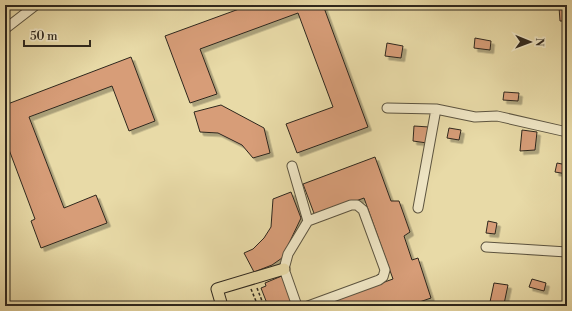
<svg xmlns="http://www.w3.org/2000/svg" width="572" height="311" font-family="'Libre Bodoni',serif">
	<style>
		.building { fill: #d79d78; stroke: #2e271d; filter: url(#shadow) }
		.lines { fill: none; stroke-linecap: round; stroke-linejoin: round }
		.minor-casing { stroke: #5c5440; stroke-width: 11 }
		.major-casing { stroke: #2e271d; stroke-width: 13 }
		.path { stroke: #2e271d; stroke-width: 1.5; stroke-dasharray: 3 2; stroke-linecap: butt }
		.minor { stroke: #f0e7c6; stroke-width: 9 }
		.major { stroke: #e8daa7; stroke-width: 11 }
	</style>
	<defs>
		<filter id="shadow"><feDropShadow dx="3.5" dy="3.5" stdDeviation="0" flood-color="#0004"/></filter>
	</defs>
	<rect width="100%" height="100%" fill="#e8daa7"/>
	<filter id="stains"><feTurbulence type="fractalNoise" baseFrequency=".005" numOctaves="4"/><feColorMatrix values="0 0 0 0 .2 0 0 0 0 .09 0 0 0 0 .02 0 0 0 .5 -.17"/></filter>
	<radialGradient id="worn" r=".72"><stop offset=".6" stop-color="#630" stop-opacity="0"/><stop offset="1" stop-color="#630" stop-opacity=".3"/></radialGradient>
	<!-- building -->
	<path class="building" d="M250 5H323L368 127 297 153 286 124 333 107 298 13 200 49 217 94 190 103 165 36Z
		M567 6V21H560L559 7Z
		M475 38 491 41 490 50 474 48Z
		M387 43 403 46 401 58 385 56Z
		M131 57 155 121 129 131 112 86 29 117 64 208 96 195 107 223 41 248 31 221 35 219 5 139V105Z
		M504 92 519 93 518 101 503 100Z
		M221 105 264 128 270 153 253 158 242 145 218 133 200 132 194 112Z
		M414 126 429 127 427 143 413 141Z
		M449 128 461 130 459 140 447 138Z
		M522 130 537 132 535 150 520 151Z
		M375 157 391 201H399L410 232 404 236 412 260 418 258 431 298 408 306H317L393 279 364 198 315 216 303 184Z
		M557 163 567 165V174L555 172Z
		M291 192 301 218 282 258 272 265 254 272 244 253 253 249 264 238 271 227 273 199Z
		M488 221 497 223 495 234 486 233Z
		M284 275 295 306H268L261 288 266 286 265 283Z
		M532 279 546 283 544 291 529 287Z
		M494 283 508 285 504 304 490 302Z"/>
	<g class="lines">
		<defs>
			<path id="minor" d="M5 29 36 5
				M387 108 436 109 475 117 497 116 567 132
				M292 166 308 221
				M418 208 436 109
				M486 247 567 252
				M297 306 284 269 288 254 308 221 351 205H357L363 210 385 270 383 277 379 280 308 306"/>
			<path id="major" d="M222 306 217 289 284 269"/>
		</defs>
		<!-- minor casing -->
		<use href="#minor" class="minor-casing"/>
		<!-- major casing -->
		<use href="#major" class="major-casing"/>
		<!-- path -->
		<path class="path" d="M257 288 264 306
			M251 289 258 306"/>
		<!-- minor -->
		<use href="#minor" class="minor"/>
		<!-- major -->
		<use href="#major" class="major"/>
	</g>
	<!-- margin -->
	<rect width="572" height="311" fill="none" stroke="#e8daa7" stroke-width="20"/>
	<rect x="6" y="6" width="560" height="299" fill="none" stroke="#2e271d" stroke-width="2"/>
	<rect x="10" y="10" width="552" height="291" fill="none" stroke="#2e271d"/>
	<!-- north arrow -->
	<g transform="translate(530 42) rotate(91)" stroke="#f0e7c6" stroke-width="3" paint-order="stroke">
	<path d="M0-3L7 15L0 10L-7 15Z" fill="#2e271d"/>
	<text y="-6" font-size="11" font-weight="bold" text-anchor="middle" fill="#2e271d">N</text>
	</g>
	<!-- scale -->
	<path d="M24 40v6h66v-6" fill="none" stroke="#2e271d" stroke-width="2"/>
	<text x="30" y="40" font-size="12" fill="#2e271d" stroke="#f0e7c6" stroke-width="3" paint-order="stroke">50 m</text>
	<rect width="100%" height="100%" filter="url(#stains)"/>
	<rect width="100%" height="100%" fill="url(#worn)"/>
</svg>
